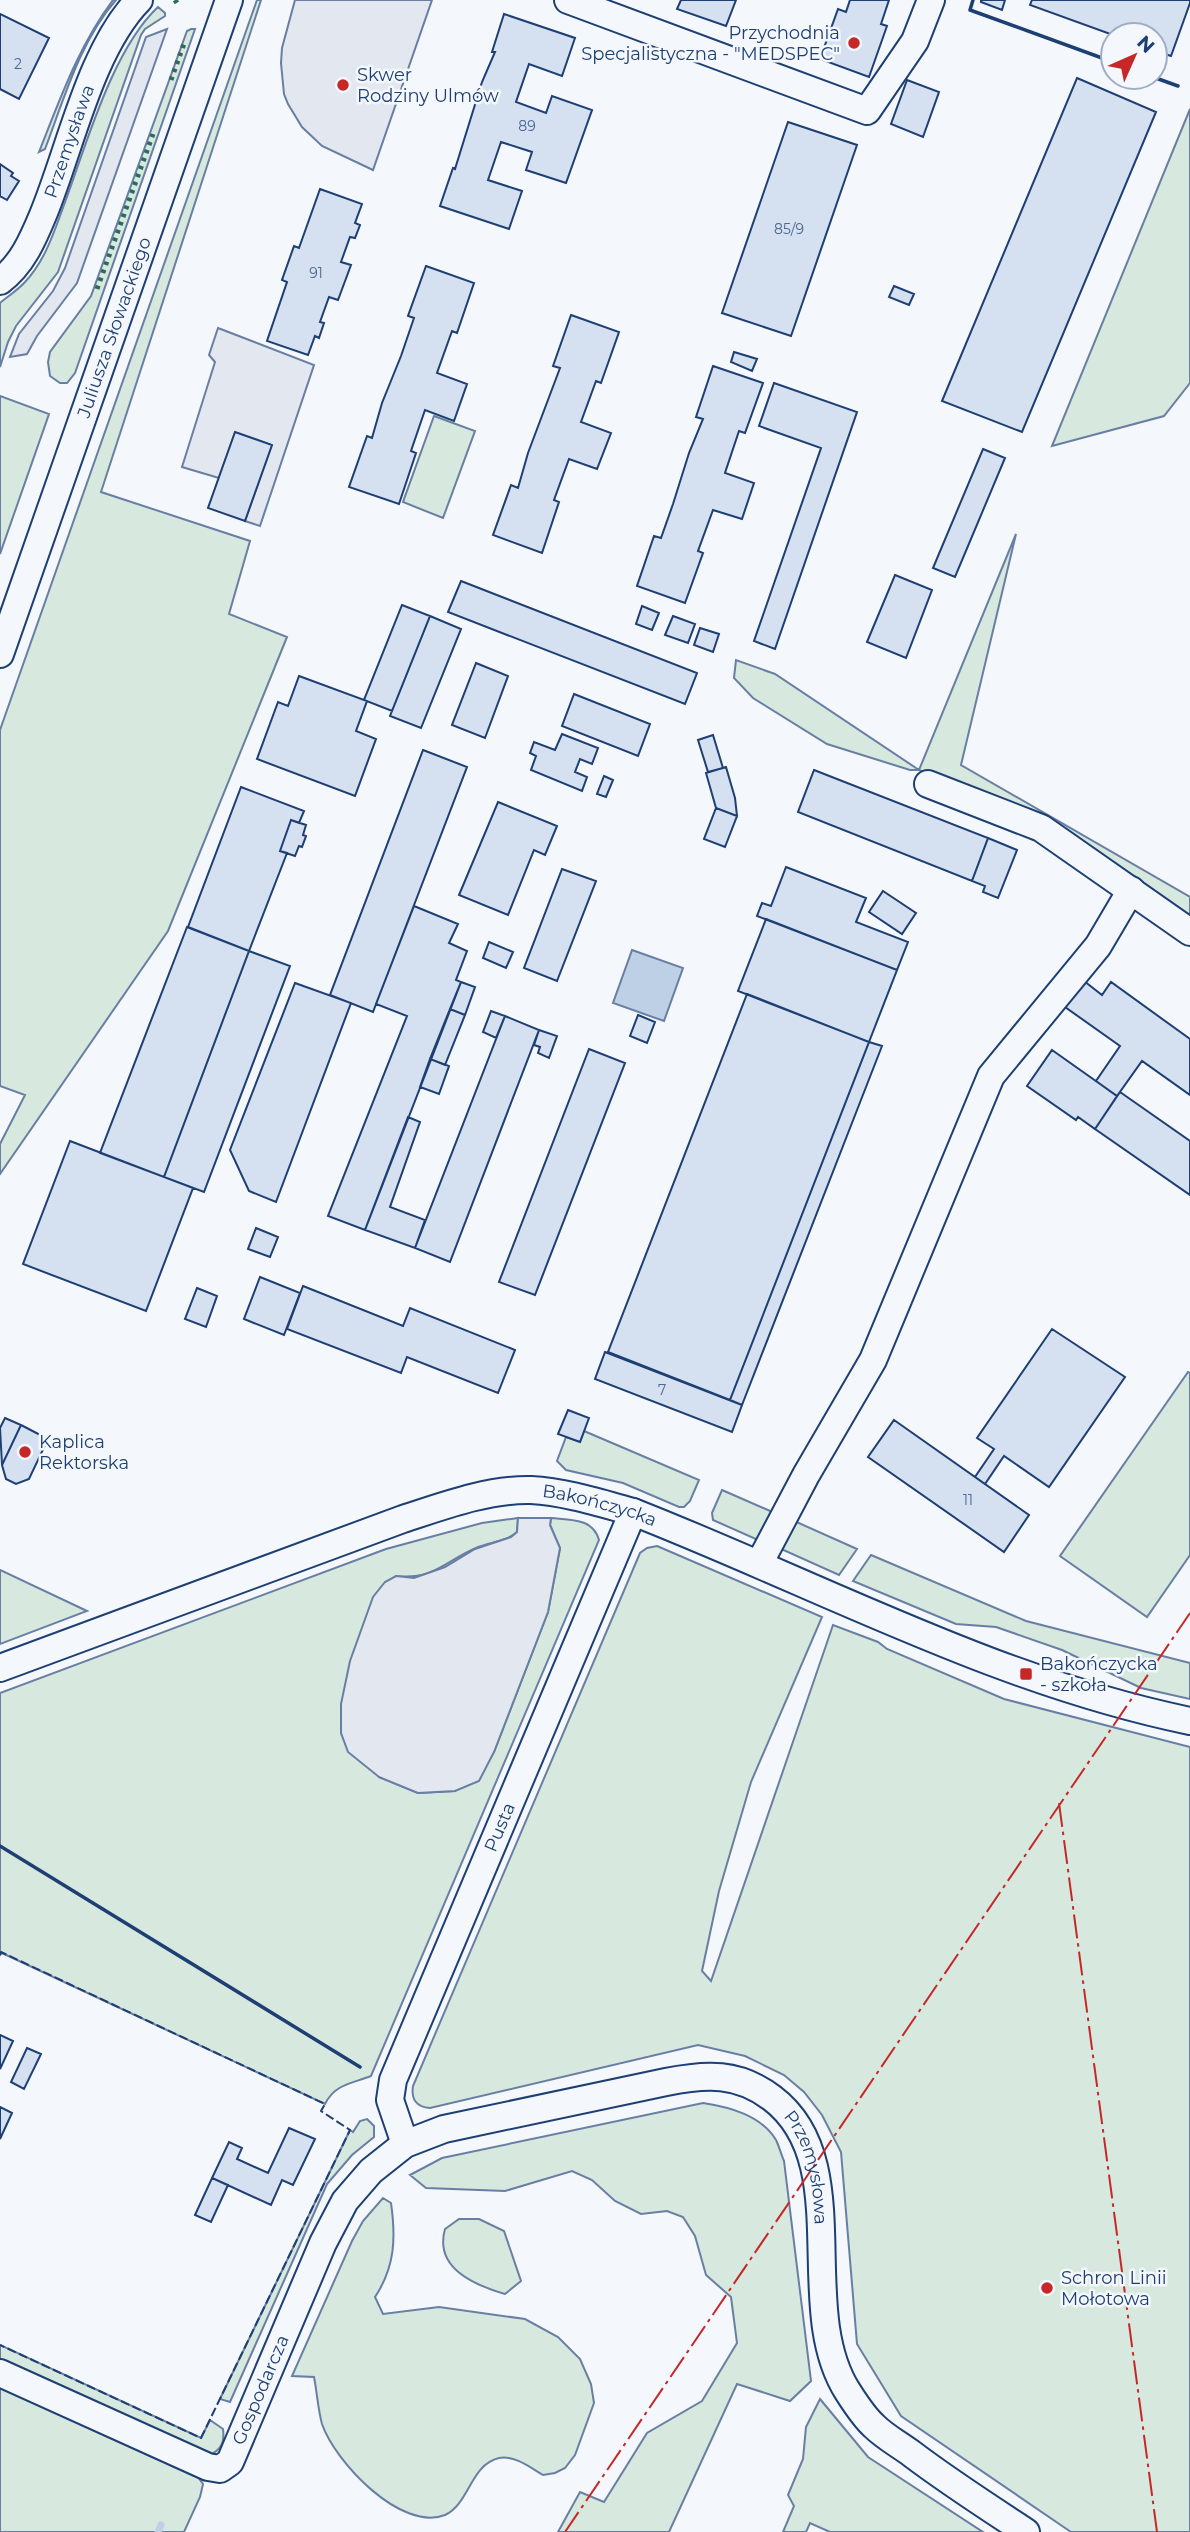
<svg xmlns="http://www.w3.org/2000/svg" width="1190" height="2532" font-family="Montserrat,sans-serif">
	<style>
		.green { fill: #d7e8df; stroke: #687fa3; stroke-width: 2 }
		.parking { fill: #e3e8f0; stroke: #687fa3; stroke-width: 2 }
		.water { fill: #bed0e5; stroke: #687fa3; stroke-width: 2 }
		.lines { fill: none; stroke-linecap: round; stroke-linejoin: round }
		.stream { stroke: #bed0e5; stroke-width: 7 }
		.building { fill: #d5e0f0; stroke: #1d3f73; stroke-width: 2 }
		.minor-casing { stroke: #1d3f73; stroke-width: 30 }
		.minor { stroke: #f4f7fb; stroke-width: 26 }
		.hedge { stroke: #2c6c60; stroke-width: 5; stroke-dasharray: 3.5 5; stroke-linecap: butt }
		.fence { stroke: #1d3f73; stroke-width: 2; stroke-dasharray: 9 3.5; stroke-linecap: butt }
		.wall { stroke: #1d3f73; stroke-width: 3.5 }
		.power { stroke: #c62828; stroke-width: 2; stroke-dasharray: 24 5 3.5 5; stroke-linecap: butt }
		.poi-dot { fill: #c62828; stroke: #f4f7fb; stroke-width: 2.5 }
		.labels { text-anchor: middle; stroke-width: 5; stroke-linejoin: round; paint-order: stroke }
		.number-label { font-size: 14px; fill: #4b6792 }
		.poi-label { font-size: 18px; fill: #1d3f73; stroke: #f4f7fb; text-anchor: start }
		.street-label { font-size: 18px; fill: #1d3f73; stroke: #f4f7fb }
	</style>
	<rect width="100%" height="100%" fill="#f4f7fb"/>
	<!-- green -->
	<path class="green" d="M113 0H116C80 41 64 99 45 149L39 152C60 99 79 45 113 0Z
		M257 0H261L101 492 250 541 229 614 287 637 168 931 0 1174V1144L25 1095 0 1086V730Z
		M158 7 165 13V16L145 29 141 35 58 272 16 326 8 342 0 367V303C8 296 18 290 25 282 45 261 54 232 64 205 86 146 112 50 158 7Z
		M191 29H195L75 373 67 383H60L50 376 48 362 50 352 91 296 187 31Z
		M1190 109V383L1164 416 1052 446Z
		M0 396 49 414 0 554Z
		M434 416 475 431 443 518 403 502Z
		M1016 534 961 765 1190 897V917L1052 821 919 770H910L827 744 753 698 734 678 736 660 775 674 919 770Z
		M1188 1372 1190 1373V1555L1147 1617 1060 1556Z
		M584 1431 699 1480 690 1501 684 1507H679L623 1483 566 1470 557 1461 566 1437 580 1442Z
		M722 1490 777 1514 758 1540 713 1520 712 1513Z
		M518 1518 517 1532C506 1542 490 1542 476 1548 445 1561 435 1580 396 1576L379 1777 418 1793 455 1791 494 1752 548 1612 560 1548 550 1525 551 1518C570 1520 593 1518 599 1540L371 2076C351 2084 335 2084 325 2104L2 1953 0 1955V1693L386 1549 482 1523Z
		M792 1520 857 1549 839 1575 779 1548Z
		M657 1546 822 1617 751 1782 719 1891 702 1971 711 1981 833 1625 878 1642 887 1649 1004 1699 1190 1747V2532H1071L901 2416 857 2344 841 2152 822 2115 804 2092 784 2075 745 2056 698 2045 430 2108C416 2107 411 2099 413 2086L640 1553 647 1548Z
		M871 1555 1026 1621 1190 1663V1699L1141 1688 1062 1650 996 1627 956 1624 853 1581Z
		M0 1570 87 1611 0 1644Z
		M703 2103C729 2107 761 2115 776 2140 779 2146 781 2154 784 2161L811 2381 790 2401 737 2384 669 2532H558L580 2492 604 2502 647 2433 702 2401 737 2343 731 2297 706 2275 695 2236 683 2217 667 2211 641 2214 615 2201 592 2180 572 2171 505 2191 426 2188 410 2175 442 2158Z
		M367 2119 374 2126V2137L352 2155 327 2184 230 2402 220 2399 350 2130 353 2132 360 2121Z
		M383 2198 391 2203C396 2238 395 2267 375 2297L383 2314 439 2307 525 2319 558 2337 580 2359 591 2384 594 2403 575 2455 565 2468 555 2473 543 2475C531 2468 515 2455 499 2458 470 2465 470 2503 445 2515 401 2532 335 2462 322 2424 318 2410 317 2392 314 2377L292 2376 352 2241 363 2221Z
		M459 2219H479L504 2231 521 2281 505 2294C474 2285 434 2268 445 2229Z
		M0 2345 201 2438 210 2420 223 2429C225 2443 221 2450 208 2456L0 2362Z
		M0 2386 195 2473 203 2484 200 2497 184 2532H0Z
		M820 2399 868 2457 983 2532H830L810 2523 806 2532H783L794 2506 788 2495 803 2459 806 2427Z"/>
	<!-- parking -->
	<path class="parking" d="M295 0H432L373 170 322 146 302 127 288 104 284 94 281 63 282 48Z
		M167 29 77 283 37 336 27 354 10 357 19 334 53 291 65 268 146 37Z
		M218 328 314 365 260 526 245 521 271 445 235 433 219 478 182 467 215 362 209 355Z
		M518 1518H551L550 1525 560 1548 548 1612 494 1752 479 1781 455 1791 418 1793 379 1777 348 1752 341 1733V1704L350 1661 373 1597 385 1582 396 1576 414 1578 445 1567 475 1549 511 1537 517 1532Z"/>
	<!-- water -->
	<path class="water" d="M632 950 683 968 664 1021 613 1003Z"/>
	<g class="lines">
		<!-- stream -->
		<path class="stream" d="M158 2532 161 2525"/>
	</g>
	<!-- building -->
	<path class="building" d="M681 0H736L726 26 677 9Z
		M850 0H889L881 24 887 26 869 77 820 59 838 9 846 12Z
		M981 0H1005L1002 10 981 2Z
		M1032 0H1190V3L1171 56 1155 51V35H1113L1030 5Z
		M0 14 49 38 19 99 0 89Z
		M504 14 575 38 562 76 529 64 516 102 546 113 552 96 592 110 566 183 526 170 532 152 501 142 488 180 522 191 509 229 440 206 453 168 455 169 482 82 495 52H492Z
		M1077 78 1156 112 1022 432 942 401Z
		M907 80 939 92 923 137 891 124Z
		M788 122 857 145 791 336 722 313Z
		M0 164 13 173 11 176 19 181 7 200 0 196Z
		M320 189 362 204 355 223 360 225 355 238 350 237 341 262 351 265 338 300 329 297 320 322 324 323 319 338 315 336 308 355 267 341 287 282 282 280 294 246 299 248Z
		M426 266 474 283 457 333 452 331 437 373 467 384 454 421 425 410 411 451 416 453 399 504 349 487 367 436 372 438 382 403 401 356 414 318 408 316Z
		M894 286 914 294 909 305 889 297Z
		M571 315 619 332 601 383 596 381 581 422 611 433 597 469 569 459 554 500 559 502 542 553 493 535 511 485 518 488 528 453 560 368 553 366Z
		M734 352 757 359 752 371 731 362Z
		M713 366 763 383 745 433 739 431 725 473 754 483 742 519 713 510 698 551 703 553 685 603 637 586 654 536 661 538 673 504 689 453 703 419 696 417Z
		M774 383 857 412 775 649 754 641 821 448 759 426Z
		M235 432 272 445 245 521 208 508Z
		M983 449 1005 458 955 577 933 568Z
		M895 575 932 590 906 658 867 642Z
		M461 581 697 673 685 704 448 612Z
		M402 605 430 616 392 711 364 700Z
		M642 606 659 613 652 630 636 624Z
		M430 616 461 629 421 728 390 716Z
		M673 616 695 624 688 643 665 635Z
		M700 628 719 634 713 652 694 645Z
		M476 663 508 676 485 738 452 725Z
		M299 676 367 701 356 731 376 739 355 796 257 759 278 702 288 706Z
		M574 694 650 724 638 756 562 726Z
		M562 734 598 748 592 764 580 759 575 772 587 777 582 791 531 770 536 756 530 753 534 742 555 750Z
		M713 735 723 768 708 772 698 740Z
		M423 750 467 767 373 1012 330 995Z
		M726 767 735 798 737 816 716 808 706 773Z
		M814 770 988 838 972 881 798 812Z
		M604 776 613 780 606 797 597 794Z
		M241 787 304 811 299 823 291 820 280 851 287 853 249 951 188 927Z
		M498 802 557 826 545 855 534 850 508 915 459 895Z
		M716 808 737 816 725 847 704 839Z
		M291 820 306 825 303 835 306 836 302 847 299 846 295 856 280 851Z
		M988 838 1017 850 998 898 983 892 985 886 972 881Z
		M786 867 866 898 856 922 908 942 897 970 757 916 762 903 771 906Z
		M562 869 596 881 557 981 524 968Z
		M883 891 916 913 902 934 869 912Z
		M414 906 458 924 449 943 467 951 456 980 461 982 365 1230 328 1216 407 1016 376 1004Z
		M766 919 897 970 869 1042 738 991Z
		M187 927 249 951 164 1177 100 1153Z
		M489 942 513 952 506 968 483 958Z
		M249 951 290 966 204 1192 164 1177Z
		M1084 981 1102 995 1111 982 1190 1039V1095L1142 1061 1117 1096 1096 1081 1120 1046 1065 1007Z
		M461 982 475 987 465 1015 450 1009Z
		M295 983 351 1003 276 1202 249 1191 230 1150Z
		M747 994 869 1042 730 1400 608 1352Z
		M450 1009 465 1015 445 1065 430 1059Z
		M491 1011 505 1016 496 1038 483 1032Z
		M638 1015 655 1022 647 1043 630 1036Z
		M505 1016 539 1030 450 1262 415 1248Z
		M539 1030 557 1036 549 1058 538 1053 540 1047 534 1045Z
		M869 1042 882 1046 742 1405 730 1400Z
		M589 1049 625 1063 535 1295 499 1282Z
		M1052 1050 1117 1096 1095 1129 1078 1117 1076 1120 1027 1086Z
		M430 1059 449 1066 439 1094 420 1087Z
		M1120 1092 1190 1141V1195L1095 1129Z
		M408 1117 420 1122 390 1207 425 1220 415 1248 365 1230Z
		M70 1141 193 1188 146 1311 23 1264Z
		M256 1228 278 1237 270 1257 248 1249Z
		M260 1277 300 1293 284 1335 244 1319Z
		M303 1286 403 1326 410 1308 515 1350 498 1393 407 1357 401 1373 287 1329Z
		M197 1288 217 1296 206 1327 185 1319Z
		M1052 1329 1125 1377 1049 1487 1004 1456 985 1484 975 1477 994 1449 977 1438Z
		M605 1352 742 1405 732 1432 595 1379Z
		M568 1410 589 1418 580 1442 558 1434Z
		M5 1418 21 1425 2 1465 0 1428Z
		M894 1420 1029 1515 1004 1552 868 1457Z
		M21 1425 48 1439 29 1479 16 1484 6 1479 2 1465Z
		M0 2035 13 2041 0 2069Z
		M27 2048 41 2054 24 2089 11 2082Z
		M0 2107 12 2113 0 2139Z
		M289 2128 315 2139 293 2185 282 2180 271 2205 212 2178 229 2142 242 2148 237 2159 268 2173Z
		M212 2178 228 2185 211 2222 195 2215Z"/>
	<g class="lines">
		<defs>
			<g id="minor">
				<path d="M568 0 867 111 915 41 931 0"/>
				<path id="s1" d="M0 281C22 265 33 239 43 215 70 150 90 50 139 0"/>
				<path id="s2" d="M0 654 229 0"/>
				<path d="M928 784 1041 828 1190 932"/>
				<path d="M759 1564 806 1475 873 1360 991 1076 1098 946 1131 890"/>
				<path id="s3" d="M0 1668 403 1519C443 1506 488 1489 531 1490 566 1492 600 1503 633 1512 817 1584 995 1681 1190 1721"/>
				<path id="s4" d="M405 2144 390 2100 393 2080 633 1512"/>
				<path id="s5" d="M0 2373 208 2467 220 2469 230 2462 323 2243 345 2201 371 2171 405 2144 444 2129 666 2082C706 2074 738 2072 772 2098 857 2162 793 2307 848 2392 855 2403 864 2417 874 2426 885 2437 900 2445 912 2454 949 2482 988 2507 1026 2532"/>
			</g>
		</defs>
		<!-- minor casing -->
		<use href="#minor" class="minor-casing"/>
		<!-- minor -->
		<use href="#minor" class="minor"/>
		<!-- hedge -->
		<path class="hedge" d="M175 0 177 3
			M171 80 185 41
			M97 289 153 134"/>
		<!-- fence -->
		<path class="fence" d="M0 1955 1 1952 325 2104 321 2111 350 2130 201 2438 0 2345"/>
		<!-- wall -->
		<path class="wall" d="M973 0 970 10 1113 62
			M1153 77 1178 86
			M0 1846 360 2067"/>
		<!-- power -->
		<path class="power" d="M1059 1803 1157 2532
			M565 2532 1190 1613"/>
	</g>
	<!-- markers -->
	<g class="poi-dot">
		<circle cx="854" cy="43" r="7"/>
		<circle cx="343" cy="85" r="7"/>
		<circle cx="25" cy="1452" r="7"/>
		<rect x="1019" y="1667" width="14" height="14" rx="3.5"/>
		<circle cx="1047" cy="2288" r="7"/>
	</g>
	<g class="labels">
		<!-- number labels -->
		<g class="number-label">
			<text x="18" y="69">2</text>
			<text x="527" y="131">89</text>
			<text x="789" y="234">85/9</text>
			<text x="316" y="278">91</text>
			<text x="662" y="1395">7</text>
			<text x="968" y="1505">11</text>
		</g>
		<!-- poi labels -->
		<g class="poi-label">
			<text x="840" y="39" text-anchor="end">Przychodnia<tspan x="840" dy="21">Specjalistyczna - "MEDSPEC"</tspan></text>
			<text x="357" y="81">Skwer<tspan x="357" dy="21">Rodziny Ulmów</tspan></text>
			<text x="39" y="1448">Kaplica<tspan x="39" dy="21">Rektorska</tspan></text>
			<text x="1040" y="1670">Bakończycka<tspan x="1040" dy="21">- szkoła</tspan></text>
			<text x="1061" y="2284">Schron Linii<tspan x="1061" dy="21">Mołotowa</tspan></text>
		</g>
		<!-- street labels -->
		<g class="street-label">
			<text dy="6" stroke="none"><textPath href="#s1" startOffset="158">Przemysława</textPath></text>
			<text dy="6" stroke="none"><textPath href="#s2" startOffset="346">Juliusza Słowackiego</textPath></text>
			<text dy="6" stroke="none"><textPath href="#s3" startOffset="632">Bakończycka</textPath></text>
			<text dy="6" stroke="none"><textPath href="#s4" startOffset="341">Pusta</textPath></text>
			<text dy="6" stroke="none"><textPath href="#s5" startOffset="1082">Przemysłowa</textPath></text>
			<text dy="6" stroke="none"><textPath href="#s5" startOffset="331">Gospodarcza</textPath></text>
		</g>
	</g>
	<!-- north arrow -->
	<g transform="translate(1134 56) rotate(45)"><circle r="33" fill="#f4f7fb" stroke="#9eadc5" stroke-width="2"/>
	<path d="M0-5L12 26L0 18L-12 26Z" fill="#c62828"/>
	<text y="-10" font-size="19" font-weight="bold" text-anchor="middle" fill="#1d3f73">N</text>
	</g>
</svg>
